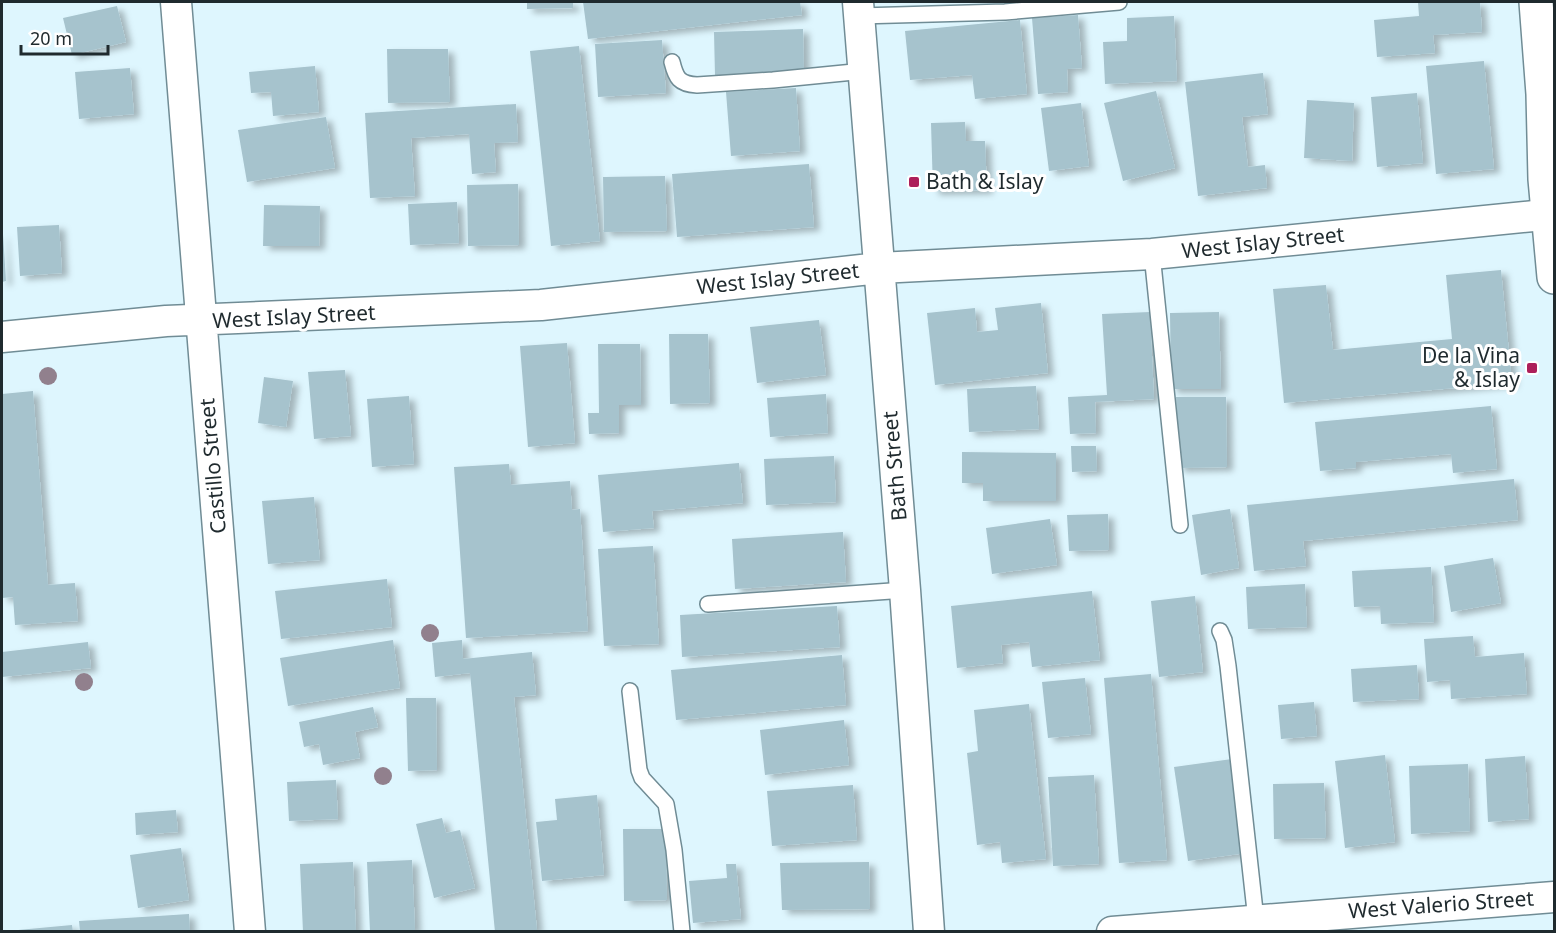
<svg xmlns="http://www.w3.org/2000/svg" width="1556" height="933" font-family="'Noto Sans',sans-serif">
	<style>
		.building { fill: #a6c3cd; filter: url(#shadow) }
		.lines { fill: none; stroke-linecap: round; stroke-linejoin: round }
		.lane-casing { stroke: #708c95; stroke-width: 18 }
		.street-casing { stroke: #708c95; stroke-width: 33 }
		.secondary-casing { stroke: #708c95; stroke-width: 36 }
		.lane { stroke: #fff; stroke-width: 15 }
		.street { stroke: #fff; stroke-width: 30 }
		.secondary { stroke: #fff; stroke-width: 33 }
		.tree { fill: #91808d }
		.poi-dot { fill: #ad1f5a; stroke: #fff; stroke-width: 2 }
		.labels { text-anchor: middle; stroke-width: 6; stroke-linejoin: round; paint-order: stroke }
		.poi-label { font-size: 21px; fill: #1f2a2e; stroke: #fff; text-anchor: start }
		.street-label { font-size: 21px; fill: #1f2a2e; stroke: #fff }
	</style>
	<defs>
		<filter id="shadow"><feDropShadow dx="6" dy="4" stdDeviation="3" flood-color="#0004"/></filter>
	</defs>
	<rect width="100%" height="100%" fill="#def6fe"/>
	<!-- building -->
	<path class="building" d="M527 2H573V8L527 9Z
		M583 2H800L802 15 588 39Z
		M1418 2H1480L1482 32 1433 35 1435 53 1377 57 1374 20 1419 16Z
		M117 6 126 42 72 55 63 18Z
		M1078 15 1082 68 1067 69 1068 92 1038 94 1032 18Z
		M1174 16 1177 81 1105 84 1103 42 1127 41V18Z
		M1020 20 1027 94 975 99 972 75 910 80 905 31Z
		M803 29 804 73 715 76 714 32Z
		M662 40 666 93 598 97 595 44Z
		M579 46 600 241 551 246 530 51Z
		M387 49H448L450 102 388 103Z
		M1484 61 1494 169 1436 174 1426 66Z
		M315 66 319 112 273 116 271 92 251 93 249 72Z
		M130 68 134 114 79 119 75 72Z
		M1263 73 1268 114 1242 117 1248 167 1265 165 1267 188 1198 196 1185 82Z
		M796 88 800 151 731 156 726 92Z
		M1156 91 1175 168 1123 181 1104 103Z
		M1417 93 1423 163 1377 167 1371 97Z
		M1307 100 1354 103 1352 161 1304 158Z
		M1081 103 1089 166 1049 171 1041 108Z
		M516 104 518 142 494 143 496 172 472 174 469 134 411 138 415 196 370 198 365 113Z
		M326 117 335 168 247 182 238 130Z
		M965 122 966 141H985L987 190 933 191 931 123Z
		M809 164 814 227 677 237 672 174Z
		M665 176 667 231 604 232 603 177Z
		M518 184 519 245 468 246 467 185Z
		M457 202 459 243 410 245 408 204Z
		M264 205 320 206 319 246H263Z
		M59 225 62 273 20 276 17 227Z
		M2 234H3L6 281 2 282Z
		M1501 270 1512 383 1284 403 1273 289 1326 285 1333 350 1452 339 1446 275Z
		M1041 303 1048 373 935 385 927 313 975 308 977 332 998 330 995 308Z
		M1150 312 1154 399 1095 402 1096 433 1070 434 1068 397 1107 395 1102 314Z
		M1219 312 1221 389H1171L1170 313Z
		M819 320 826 375 757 383 750 327Z
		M669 334H708L710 403 670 404Z
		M567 343 575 443 528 447 520 346Z
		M598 344H640L641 405H619V433L589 434 588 413H599Z
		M345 370 351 436 314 439 308 372Z
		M264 377 293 381 286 427 258 423Z
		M1036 386 1039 429 969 432 967 389Z
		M33 391 48 585 75 583 78 621 15 625 13 597 2 598V394Z
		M826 394 828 433 770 437 767 398Z
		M409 396 414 464 372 467 367 399Z
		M1176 397H1226L1227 467 1178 468Z
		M1491 406 1497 469 1453 473 1451 454 1356 462V468L1320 471 1315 422Z
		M1071 446H1096L1097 471 1072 472Z
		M962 452 1056 453V501H983V483H962Z
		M834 456 836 502 766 505 764 459Z
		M739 463 743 503 652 511 654 528 603 532 598 475Z
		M509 464 511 485 570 481 572 510 580 509 588 631 466 638 454 467Z
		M1514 479 1518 520 1303 541 1306 566 1254 571 1247 505Z
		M314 497 320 560 268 564 262 501Z
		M1230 509 1239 568 1201 575 1192 515Z
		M1108 514 1109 550 1069 551 1067 515Z
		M1050 519 1057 565 992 574 986 528Z
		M843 532 846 582 735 589 732 539Z
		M653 546 659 644 604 646 598 549Z
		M1493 558 1501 603 1451 612 1444 566Z
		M1431 567 1434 622 1381 624 1380 606 1354 607 1352 571Z
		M387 579 392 627 281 639 275 591Z
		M1305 584 1307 627 1248 629 1246 587Z
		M1092 591 1100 660 1032 667 1029 642 1001 645 1003 663 957 668 951 606Z
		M1195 596 1203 672 1159 677 1151 601Z
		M837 606 840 647 682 657 680 615Z
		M1473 636 1475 657 1524 653 1527 694 1451 699 1450 680 1427 682 1424 639Z
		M393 640 400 688 288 706 280 658Z
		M462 640 463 659 532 652 536 695 514 697 537 930 495 932 470 673 435 677 432 643Z
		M88 642 91 668 2 677V652Z
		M842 655 846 705 676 720 671 670Z
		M1417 665 1419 699 1353 702 1351 669Z
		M1151 674 1167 860 1119 863 1104 678Z
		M1085 678 1091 734 1048 738 1042 682Z
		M406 698H436L437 770 408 771Z
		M1314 702 1317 736 1281 739 1278 705Z
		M1029 704 1046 859 1002 863 1000 842 977 845 967 753 978 751 974 710Z
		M373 707 378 727 355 732 360 758 323 765 319 744 304 747 299 722Z
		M844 720 849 765 765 775 760 730Z
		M1385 755 1395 842 1345 848 1335 761Z
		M1525 756 1529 819 1488 822 1485 759Z
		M1232 759 1246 853 1188 861 1174 767Z
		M1468 764 1470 831 1411 834 1409 766Z
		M1094 775 1099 864 1053 866 1048 777Z
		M336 780 338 819 289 821 287 782Z
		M1324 783 1326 838 1274 839 1273 784Z
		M853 785 857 840 772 846 767 791Z
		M597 795 604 875 542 881 536 822 557 820 555 799Z
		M176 810 178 832 136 835 135 813Z
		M442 818 446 833 460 830 475 888 434 898 416 824Z
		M623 829H666L667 900 624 901Z
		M181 848 189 900 138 908 130 855Z
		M412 860 415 930 370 932 367 862Z
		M353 862 356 932H303L300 864Z
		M869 862 870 909 782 910 780 863Z
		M726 864H736L741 919 693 923 689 881 727 878Z
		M189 914 190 932H80L79 921Z
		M72 925 73 932H18V930Z"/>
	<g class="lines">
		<defs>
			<path id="lane" d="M859 16 1005 12 1119 2
				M672 62C676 78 679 84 697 85L773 80 864 71
				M1152 254 1180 525
				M708 604 905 590
				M1220 631 1224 640 1228 666 1256 920
				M630 691 639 770 642 778 666 804 674 850 682 932"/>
			<path id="street" d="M176 2 250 932
				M858 2 905 590 929 932
				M2 337 166 321 541 305 879 268 1152 254 1554 214
				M1112 932 1554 897"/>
			<path id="secondary" d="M1536 2 1543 94 1545 179 1554 277"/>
		</defs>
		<!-- lane casing -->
		<use href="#lane" class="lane-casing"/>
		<!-- street casing -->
		<use href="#street" class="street-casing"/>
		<!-- secondary casing -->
		<use href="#secondary" class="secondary-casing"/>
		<!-- lane -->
		<use href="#lane" class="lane"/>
		<!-- street -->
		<use href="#street" class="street"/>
		<!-- secondary -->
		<use href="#secondary" class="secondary"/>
	</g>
	<!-- trees -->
	<g class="tree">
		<circle cx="48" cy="376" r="9"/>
		<circle cx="430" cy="633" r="9"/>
		<circle cx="84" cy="682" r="9"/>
		<circle cx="383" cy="776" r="9"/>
	</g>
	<!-- markers -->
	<g class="poi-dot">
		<rect x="908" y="176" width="12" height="12" rx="3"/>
		<rect x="1526" y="362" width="12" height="12" rx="3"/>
	</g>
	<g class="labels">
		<!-- poi labels -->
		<g class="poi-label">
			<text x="926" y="189">Bath &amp; Islay</text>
			<text x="1520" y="363" text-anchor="end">De la Vina<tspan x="1520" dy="24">&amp; Islay</tspan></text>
		</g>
		<!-- street labels -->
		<g class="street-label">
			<text transform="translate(1263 243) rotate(-6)" y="7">West Islay Street</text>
			<text transform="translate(778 279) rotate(-6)" y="7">West Islay Street</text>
			<text transform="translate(294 317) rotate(-3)" y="7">West Islay Street</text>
			<text transform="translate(213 466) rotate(-95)" y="7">Castillo Street</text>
			<text transform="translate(895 466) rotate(-95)" y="7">Bath Street</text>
			<text transform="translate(1441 905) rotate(-4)" y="7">West Valerio Street</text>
		</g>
	</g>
	<!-- border -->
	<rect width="1556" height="933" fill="none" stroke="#1f2a2e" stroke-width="6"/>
	<!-- scale -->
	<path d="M21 45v9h87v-9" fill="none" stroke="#1f2a2e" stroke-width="3"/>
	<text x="30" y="45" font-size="18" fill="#1f2a2e" stroke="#ffffff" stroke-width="4.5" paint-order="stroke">20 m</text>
</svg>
